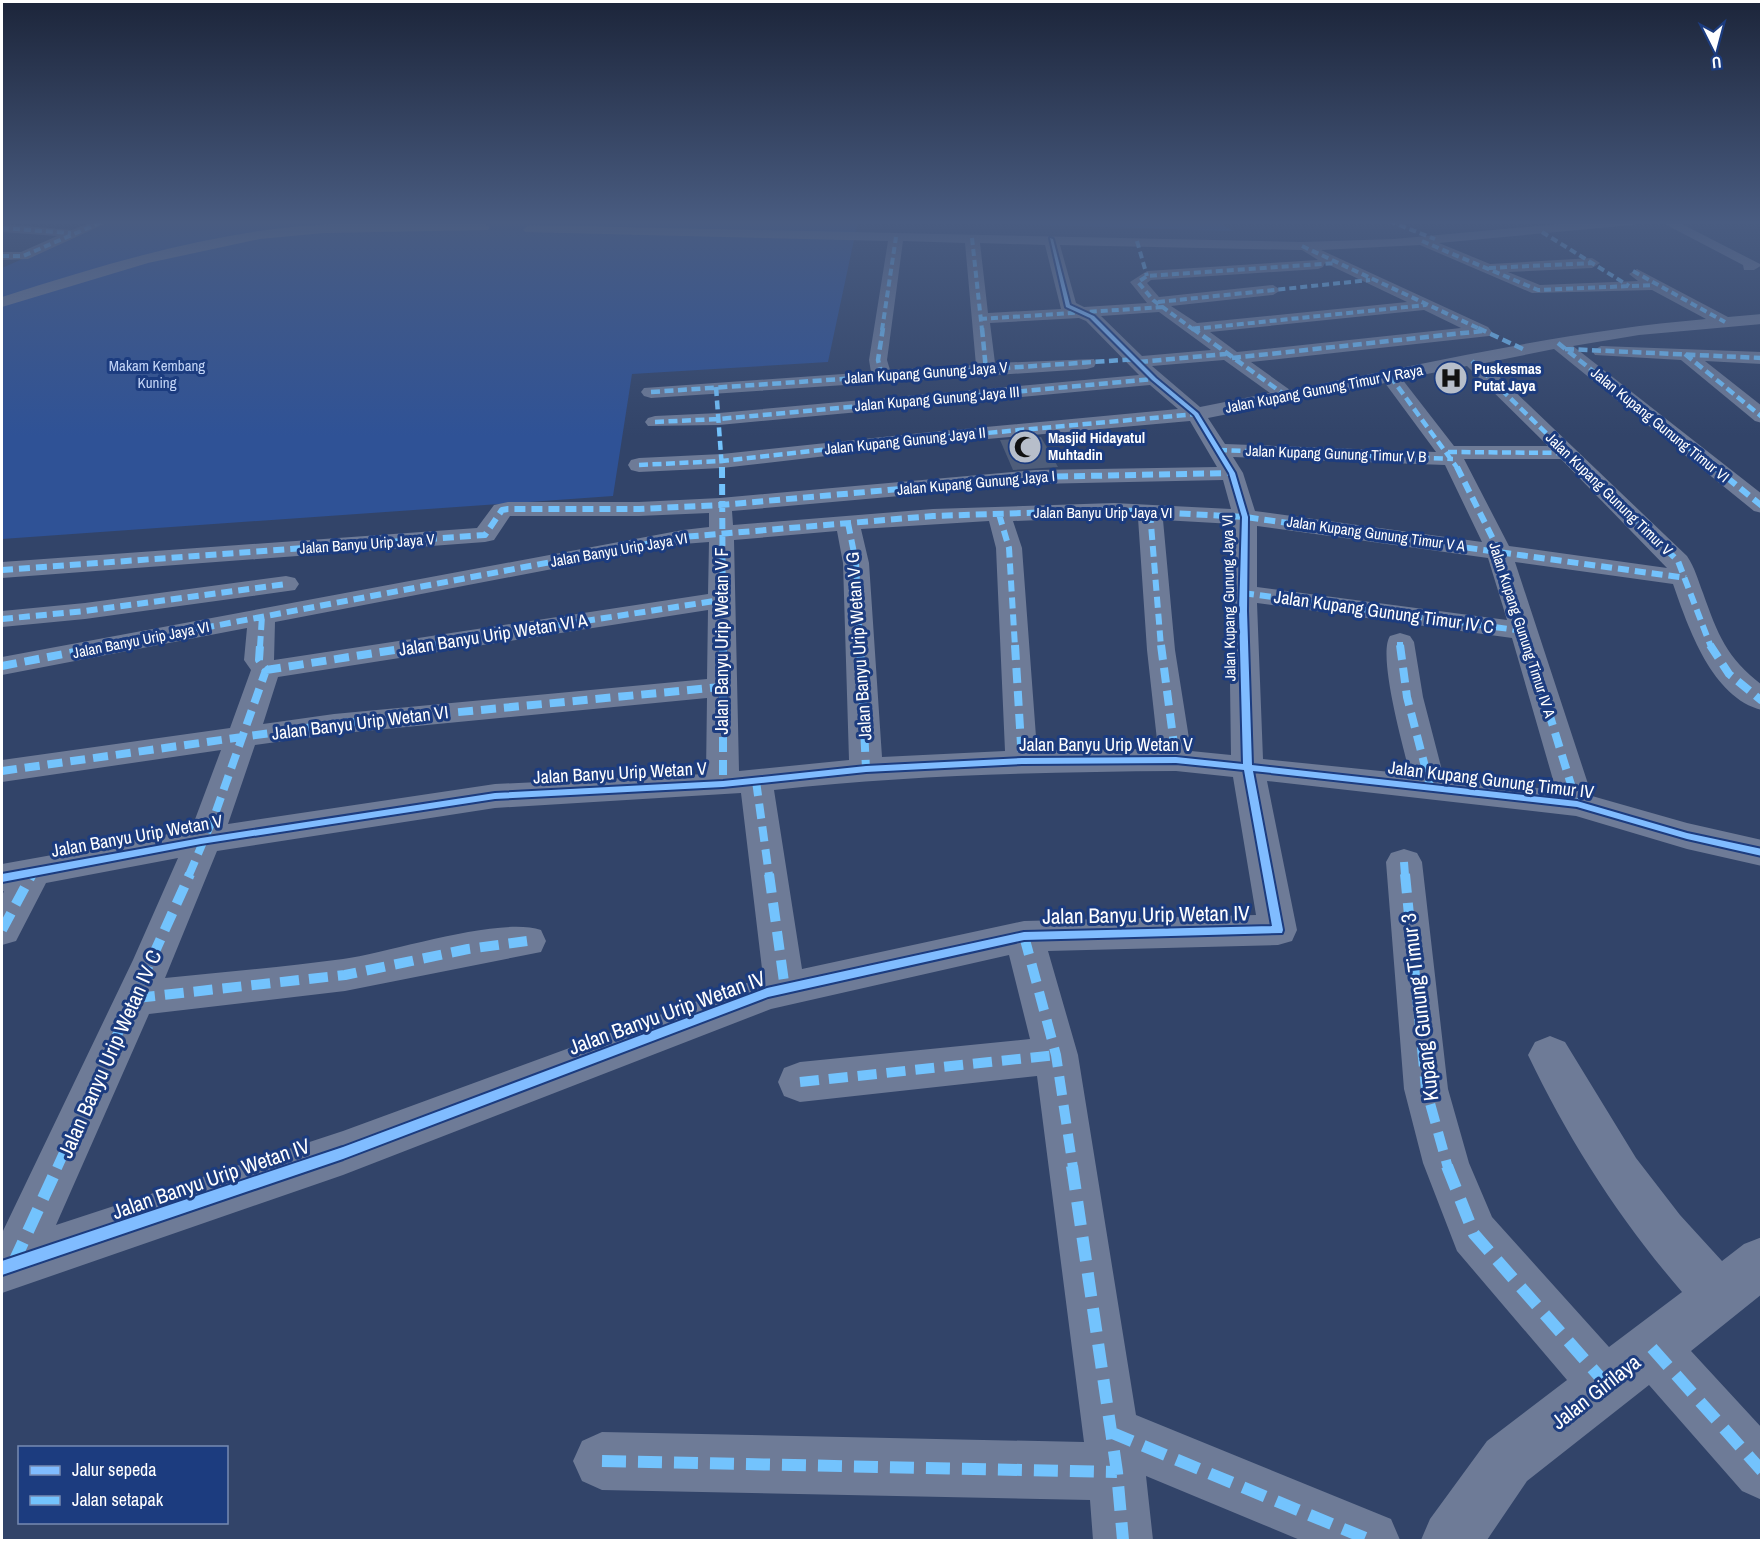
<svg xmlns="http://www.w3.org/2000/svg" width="1763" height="1542" font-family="'Archivo Narrow',sans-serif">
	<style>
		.green { fill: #2f5296 }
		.building { fill: #4e5d7a }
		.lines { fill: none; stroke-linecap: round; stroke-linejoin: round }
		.minor { fill: #6e7b97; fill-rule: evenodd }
		.quiet-far5 { stroke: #73c3fd; stroke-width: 4; stroke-dasharray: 7 4; stroke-linecap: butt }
		.quiet-far4 { stroke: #73c3fd; stroke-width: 4.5; stroke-dasharray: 9 4.5; stroke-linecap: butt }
		.quiet-far3 { stroke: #73c3fd; stroke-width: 6; stroke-dasharray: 11 6; stroke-linecap: butt }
		.quiet-far2 { stroke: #73c3fd; stroke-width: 8; stroke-dasharray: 15 8; stroke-linecap: butt }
		.quiet-far1 { stroke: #73c3fd; stroke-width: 10; stroke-dasharray: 19 10; stroke-linecap: butt }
		.quiet { stroke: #73c3fd; stroke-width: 12; stroke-dasharray: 24 12; stroke-linecap: butt }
		.cycleway-casing { stroke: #1c3c7f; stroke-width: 4 }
		.cycleway { fill: #80bcff; fill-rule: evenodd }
		.labels { text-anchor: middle; stroke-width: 6; stroke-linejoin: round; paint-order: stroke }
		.far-park-label { font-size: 15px; fill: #c3d5f7; stroke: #1c3c7f }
		.far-poi-label { font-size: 15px; font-weight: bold; fill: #fff; stroke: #1c3c7f; text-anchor: start }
		.far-street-label { font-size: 15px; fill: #fff; stroke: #1c3c7f }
		.street-label { font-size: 18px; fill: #fff; stroke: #1c3c7f }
		.near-street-label { font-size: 21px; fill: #fff; stroke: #1c3c7f }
	</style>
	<rect width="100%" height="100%" fill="#324469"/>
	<!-- green -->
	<path class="green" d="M108 221H858L828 362 632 374 613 496 2 539V268Z
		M907 221H1213L1234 231Z"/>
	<!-- building -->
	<path class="building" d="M1041 437 1058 467 1013 470 1000 440Z"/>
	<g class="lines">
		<!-- minor -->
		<path class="minor" d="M94 221H111L28 259 2 260V252H21L57 236 2 232V224L72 230Z
			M1593 221H1639L1632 225 1439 243 1490 264 1592 258 1600 263 1592 268 1508 272 1540 285 1638 281 1629 274 1637 269 1728 317 1762 314V324L1639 335 1573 346 1762 494V513L1754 511 1554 349 1485 363 1687 556C1695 568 1698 580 1703 593 1718 635 1726 657 1762 685V710C1712 698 1688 627 1673 584L1515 562 1592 796 1687 823 1762 840V866L1687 849 1576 816 1267 781 1297 930 1292 941 1278 945 1048 951 1078 1055 1136 1415 1391 1519 1400 1540H1300L1146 1476 1153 1540H1093L1090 1500 602 1490 582 1481 573 1461 582 1441 602 1432 1084 1442 1037 1076 800 1102 784 1096 778 1082 784 1068 800 1062 1030 1039 1009 955 771 1009 343 1175 2 1293V1233L133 960 178 858 46 883 16 941 2 945V896L4 891 2 892V864L191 830 221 750 2 782V760L230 728 251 670 244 660 247 628 2 675V657L683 530 709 527V513L639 516H510L494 540 485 542 2 578V562L477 528 494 505 508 502H639L720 498 1035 470 1217 467 1190 421 921 445 722 468 639 472 631 470 628 465 631 460 639 458 722 454 921 433 1178 409 1150 385 719 425 648 426 645 422 648 418 655 416 719 413 1139 375 1086 321 1079 318 990 323 995 363 1094 359 1096 363 1094 367 1087 369 651 398 644 396 641 392 644 388 871 372 869 360 888 241 525 232 523 229 530 225 1302 242 1394 239ZM903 241 965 243 976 365 890 370 887 360ZM980 243 1045 245 1061 309 988 313ZM1060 245 1302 250 1318 260 1147 271 1130 282 1147 303 1084 307 1076 303ZM1420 245 1532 293 1652 290 1706 319C1566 331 1428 363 1290 390L1251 362 1489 336 1492 332 1488 327 1321 250ZM1325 263 1407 302 1197 323 1171 306 1273 295 1281 290 1273 285 1159 297 1147 283 1151 280 1318 269 1323 267ZM1424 310 1461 328 1237 352 1210 332ZM1159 312 1211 350 1142 356 1101 316ZM1224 360 1270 393 1200 407 1152 366ZM1467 366 1548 446H1454L1402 379ZM1385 383 1436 452 1225 444 1208 418ZM1233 457 1445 465 1482 542 1255 511 1243 473ZM1464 459H1561L1667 568 1509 546ZM1223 480 1231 509 1114 503 933 509 733 525 732 511 1035 484ZM1114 517 1138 518 1147 650 1158 749 1037 750 1022 548 1013 521ZM1163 520 1233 524 1229 611 1231 755 1191 751 1175 650ZM989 521 996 548 1005 751 882 757 869 563 861 529ZM1257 526 1488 558 1507 620 1257 587ZM837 531 843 563 849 760 739 771 734 540ZM709 542 708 594 274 660 275 622 683 544ZM1257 603 1512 638 1556 790 1444 778 1423 697 1414 642 1410 636 1400 633 1390 636C1377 655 1404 750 1410 774L1263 759ZM708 610 707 679 334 714 263 724 278 677ZM707 698 706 774 495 784 228 824 255 745 334 734ZM1176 771 1233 777 1256 915 1024 921 802 969 774 790C908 775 1041 772 1176 771ZM741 793 763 977 343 1131 56 1225 149 1014 345 991 541 952 546 941 541 930C499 916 392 952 343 959 284 967 224 972 165 978L217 851 495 808Z
			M1659 221H1676L1762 265 1754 270H1744L1743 265Z
			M483 223 490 227 488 230 324 233 260 239 148 263 2 307V297C86 270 171 244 259 231 333 220 408 223 483 223Z
			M1601 346 1762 352V364L1705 361 1762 406V423L1755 421 1681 360 1595 355 1592 351Z
			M286 576 295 578 299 584 295 590 85 619 2 627V611L85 603Z
			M1404 849 1417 853 1422 862 1448 1089 1469 1163 1492 1217 1609 1347 1682 1292C1620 1220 1569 1141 1528 1055L1535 1042 1550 1036 1565 1042 1636 1158 1680 1215 1722 1261 1744 1244 1762 1237V1294L1691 1351 1762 1428V1500L1742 1491 1649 1385 1527 1481 1487 1540H1421L1430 1519 1487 1441 1567 1380 1457 1251 1423 1163 1404 1089 1386 862 1391 853Z"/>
		<!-- quiet-far5 -->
		<path class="quiet-far5" d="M1389 221 1435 239
			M2 228 71 233
			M1542 232 1629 286
			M972 238 982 330
			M1137 241 1147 276
			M1422 241 1538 290 1654 285
			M1302 246 1482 330
			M2 256H23L104 221
			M1489 268 1592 263
			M1633 271 1725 322
			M1158 302 1370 280
			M980 319 1163 307
			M1193 329 1426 305
			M882 330 896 237
			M1194 330 1153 300 1138 282 1147 276 1336 263"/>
		<!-- quiet-far4 -->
		<path class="quiet-far4" d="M982 328 986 370
			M1192 328 1285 395
			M1478 328 1523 349
			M1193 329 1200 328
			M1558 343 1715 469
			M1565 349 1762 358
			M1685 354 1762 417
			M1232 358 1482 331
			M1472 361 1583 469
			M1139 362 1226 354
			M882 376 878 360 883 328
			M1390 376 1458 469
			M716 387 722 469
			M651 392 1137 359
			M655 422 719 419 1154 379
			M1218 450 1453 459
			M1448 452 1567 453
			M639 465 722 461 921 439 1196 414"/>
		<!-- quiet-far3 -->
		<path class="quiet-far3" d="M722 467 723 647
			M1457 467 1499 551 1529 647
			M1581 467 1678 561 1711 647
			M1714 467 1762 506
			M1150 512 1161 647
			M999 514 1009 548 1015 647
			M848 523 856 563 860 647
			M2 570 485 535 502 510 508 509H639L720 505 1035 477 1232 473
			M1243 593 1524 631
			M2 619 85 611 286 584
			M1400 642V647
			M103 647 683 537 933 516 1114 510 1245 517 1686 578
			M260 647 262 616
			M416 647 721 600"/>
		<!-- quiet-far2 -->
		<path class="quiet-far2" d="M723 645V784
			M860 645 866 769
			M1015 645 1022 761
			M1161 645 1176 760
			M1400 645 1407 697 1430 786
			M1528 645 1577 804
			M1710 645 1729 674 1762 701
			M2 666 110 645
			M266 670 426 645
			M2 771 334 724 721 687
			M756 781 769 875
			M1404 862 1405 875
			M32 875 34 871
			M189 875 215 814 266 670 259 660 260 645"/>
		<!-- quiet-far1 -->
		<path class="quiet-far1" d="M769 874 785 989
			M1405 874 1426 1089 1448 1168
			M2 930 32 874
			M1024 936 1056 1055 1073 1168
			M136 998 345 975 468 949 527 941
			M800 1082 1056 1055
			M57 1168 190 874"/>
		<!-- quiet -->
		<path class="quiet" d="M1072 1166 1117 1472 1123 1540
			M1447 1166 1474 1234 1606 1384
			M13 1264 58 1166
			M1652 1348 1762 1471
			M1110 1432 1370 1540
			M602 1461 1117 1472"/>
		<defs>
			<path id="cycleway" d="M1050 238 1053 239 1070 305 1094 316 1156 378 1198 413 1235 473 1248 517 1247 611 1252 765 1577 801 1687 833 1762 849V856L1687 839 1577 807 1253 771 1283 930 1282 933 1024 940 768 997 343 1159 2 1275V1261L343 1147 767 988 1024 932 1272 926 1244 770 1176 763 1022 764 866 772 723 787 495 799 201 844 2 882V874L201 838 495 793 723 781 866 766 1022 758 1176 757 1243 764 1239 611 1242 517 1229 473 1194 415 1152 380 1090 318 1066 307Z"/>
		</defs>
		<!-- cycleway casing -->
		<use href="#cycleway" class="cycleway-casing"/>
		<!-- cycleway -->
		<use href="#cycleway" class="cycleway"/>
	</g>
	<!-- sky -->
	<linearGradient id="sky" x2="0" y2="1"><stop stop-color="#1c253a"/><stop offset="0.51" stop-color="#495c81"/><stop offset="1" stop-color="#495c81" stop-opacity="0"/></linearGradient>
	<rect width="1763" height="436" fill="url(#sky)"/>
	<!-- icons -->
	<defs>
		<symbol id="hospital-disc" viewBox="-11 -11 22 22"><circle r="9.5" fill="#b7beca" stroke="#1c3c7f"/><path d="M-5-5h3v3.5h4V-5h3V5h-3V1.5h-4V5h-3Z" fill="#111"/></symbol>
		<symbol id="mosque-disc" viewBox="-11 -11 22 22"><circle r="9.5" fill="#b7beca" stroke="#1c3c7f"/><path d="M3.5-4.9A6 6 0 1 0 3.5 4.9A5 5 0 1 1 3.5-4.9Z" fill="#111"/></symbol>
	</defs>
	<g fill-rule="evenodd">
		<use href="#hospital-disc" x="1432" y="359" width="38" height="38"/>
		<use href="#mosque-disc" x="1006" y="428" width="38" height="38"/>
	</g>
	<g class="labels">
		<!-- far-park labels -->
		<g class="far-park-label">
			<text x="157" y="371">Makam Kembang<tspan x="157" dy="17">Kuning</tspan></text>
		</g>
		<!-- far-poi labels -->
		<g class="far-poi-label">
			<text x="1474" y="374">Puskesmas<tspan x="1474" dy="17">Putat Jaya</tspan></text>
			<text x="1048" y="443">Masjid Hidayatul<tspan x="1048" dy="17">Muhtadin</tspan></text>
		</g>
		<!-- far-street labels -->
		<g class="far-street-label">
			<text transform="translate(926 373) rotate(-4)" y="5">Jalan Kupang Gunung Jaya V</text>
			<text transform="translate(1324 389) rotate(-11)" y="5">Jalan Kupang Gunung Timur V Raya</text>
			<text transform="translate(937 399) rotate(-5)" y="5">Jalan Kupang Gunung Jaya III</text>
			<text transform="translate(1660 425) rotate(39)" y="5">Jalan Kupang Gunung Timur VI</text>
			<text transform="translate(905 441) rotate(-6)" y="5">Jalan Kupang Gunung Jaya II</text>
			<text transform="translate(1336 454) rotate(2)" y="5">Jalan Kupang Gunung Timur V B</text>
			<text transform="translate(976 483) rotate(-5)" y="5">Jalan Kupang Gunung Jaya I</text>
			<text transform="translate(1609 494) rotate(44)" y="5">Jalan Kupang Gunung Timur V</text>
			<text x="1103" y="518">Jalan Banyu Urip Jaya VI</text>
			<text transform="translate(1376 534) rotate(8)" y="5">Jalan Kupang Gunung Timur V A</text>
			<text transform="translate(367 544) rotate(-4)" y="5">Jalan Banyu Urip Jaya V</text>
			<text transform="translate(619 550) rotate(-10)" y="5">Jalan Banyu Urip Jaya VI</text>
			<text transform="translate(1229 598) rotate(-91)" y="5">Jalan Kupang Gunung Jaya VI</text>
			<text transform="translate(1522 630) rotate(72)" y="5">Jalan Kupang Gunung Timur IV A</text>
			<text transform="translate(141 640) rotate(-11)" y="5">Jalan Banyu Urip Jaya VI</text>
		</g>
		<!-- street labels -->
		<g class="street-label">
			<text transform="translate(1384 612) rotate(8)" y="6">Jalan Kupang Gunung Timur IV C</text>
			<text transform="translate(493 635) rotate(-9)" y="6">Jalan Banyu Urip Wetan VI A</text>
			<text transform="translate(722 641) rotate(-90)" y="6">Jalan Banyu Urip Wetan V F</text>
			<text transform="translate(859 646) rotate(-94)" y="6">Jalan Banyu Urip Wetan V G</text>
			<text transform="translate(360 723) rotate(-7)" y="6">Jalan Banyu Urip Wetan VI</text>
			<text x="1106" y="751">Jalan Banyu Urip Wetan V</text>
			<text transform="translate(620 773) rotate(-3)" y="6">Jalan Banyu Urip Wetan V</text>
			<text transform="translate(1491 780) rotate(7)" y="6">Jalan Kupang Gunung Timur IV</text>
			<text transform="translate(137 836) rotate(-10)" y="6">Jalan Banyu Urip Wetan V</text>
		</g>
		<!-- near-street labels -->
		<g class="near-street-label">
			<text transform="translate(1146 915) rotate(-1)" y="7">Jalan Banyu Urip Wetan IV</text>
			<text transform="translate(1420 1007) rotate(-97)" y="7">Kupang Gunung Timur 3</text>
			<text transform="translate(667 1013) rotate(-20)" y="7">Jalan Banyu Urip Wetan IV</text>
			<text transform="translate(110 1054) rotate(-66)" y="7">Jalan Banyu Urip Wetan IV C</text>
			<text transform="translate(211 1179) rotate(-19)" y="7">Jalan Banyu Urip Wetan IV</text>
			<text transform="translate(1596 1392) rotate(-38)" y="7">Jalan Girilaya</text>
		</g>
	</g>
	<!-- border -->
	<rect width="1763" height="1542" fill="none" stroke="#ffffff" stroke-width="6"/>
	<!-- legend -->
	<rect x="18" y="1446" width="210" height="78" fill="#1c3c7f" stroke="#778ab2" stroke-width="1.5"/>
	<rect x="30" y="1466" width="30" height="9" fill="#80bcff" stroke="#778ab2" stroke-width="1.5"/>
	<text x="72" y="1476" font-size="18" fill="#ffffff">Jalur sepeda</text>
	<rect x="30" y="1496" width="30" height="9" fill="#73c3fd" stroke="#778ab2" stroke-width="1.5"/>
	<text x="72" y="1506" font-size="18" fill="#ffffff">Jalan setapak</text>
	<!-- north arrow -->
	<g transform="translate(1715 48) rotate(174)" stroke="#1c3c7f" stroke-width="4.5" paint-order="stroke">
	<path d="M0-4.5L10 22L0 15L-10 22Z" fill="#ffffff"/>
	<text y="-9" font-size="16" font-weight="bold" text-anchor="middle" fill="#ffffff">U</text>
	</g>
</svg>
